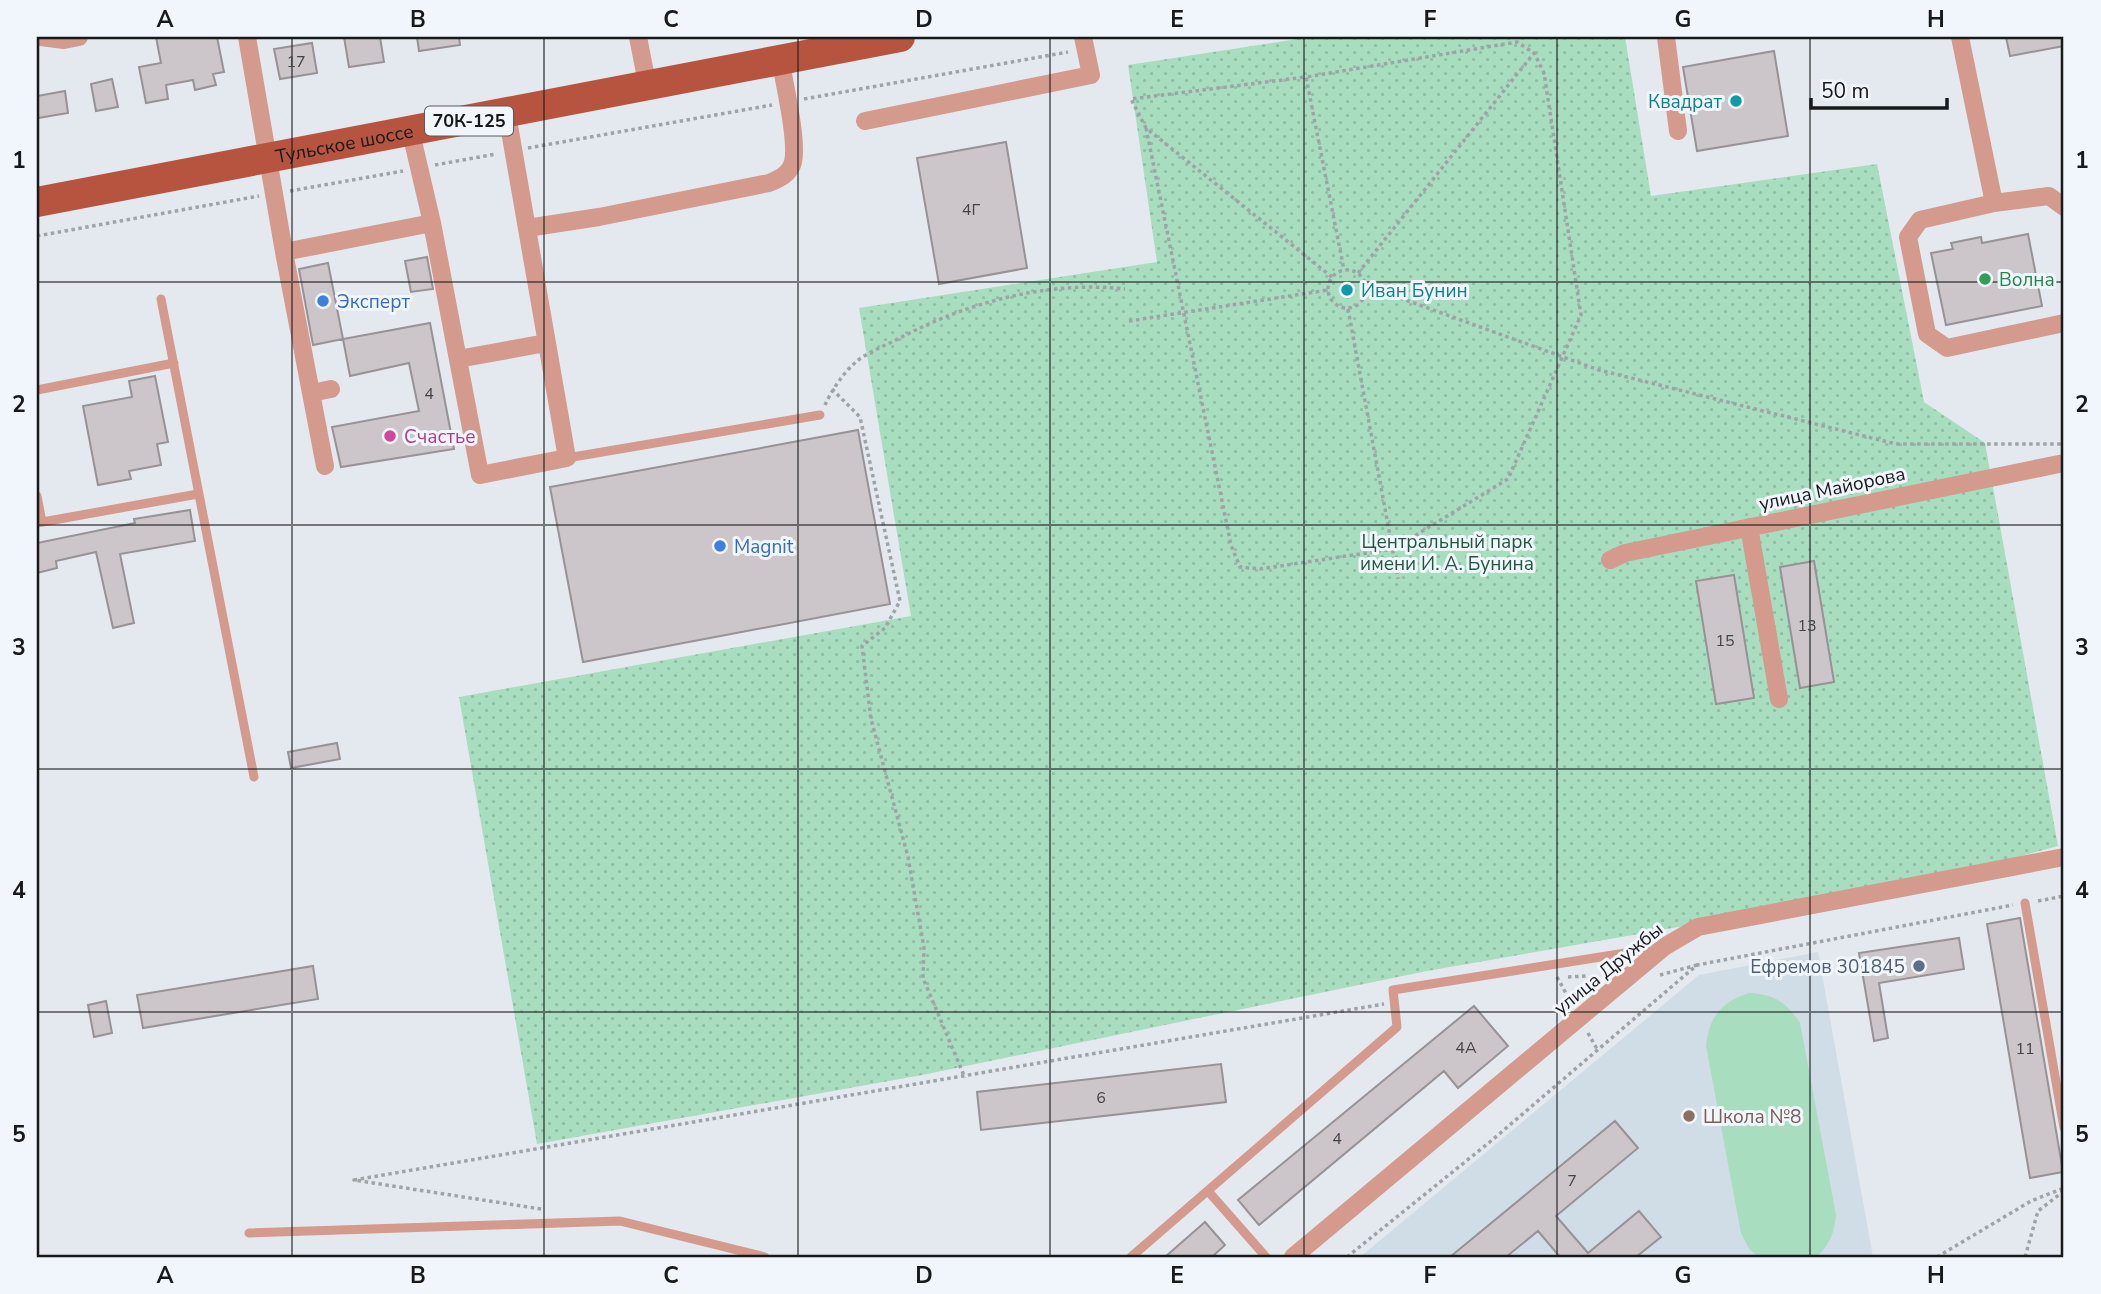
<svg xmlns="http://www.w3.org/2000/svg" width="2101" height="1294" font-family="'Nunito Sans',sans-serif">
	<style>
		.built { fill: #d0dde7 }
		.grass { fill: #a8ddbf }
		.park { fill: url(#park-dots) }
		.building { fill: #ccc5c9; stroke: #989296; stroke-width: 2 }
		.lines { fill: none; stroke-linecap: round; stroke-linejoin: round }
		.path { stroke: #9ea3a7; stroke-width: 3.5; stroke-dasharray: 3.5 3.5; stroke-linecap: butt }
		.lane { stroke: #d39a8d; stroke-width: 9 }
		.street { stroke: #d39a8d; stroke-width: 18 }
		.primary { stroke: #b7543f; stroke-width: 30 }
		.grid { fill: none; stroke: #17191b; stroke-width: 2; stroke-opacity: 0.55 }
		.culture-dot { fill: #0f9aa8; stroke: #f0f6fb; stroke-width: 2.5 }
		.leisure-dot { fill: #2e9e5b; stroke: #f0f6fb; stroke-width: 2.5 }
		.shop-dot { fill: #3f7fe0; stroke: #f0f6fb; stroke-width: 2.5 }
		.hotel-dot { fill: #d1479c; stroke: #f0f6fb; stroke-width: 2.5 }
		.service-dot { fill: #5c6f8a; stroke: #f0f6fb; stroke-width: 2.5 }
		.education-dot { fill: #8d6e63; stroke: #f0f6fb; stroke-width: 2.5 }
		.labels { text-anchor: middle; stroke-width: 6; stroke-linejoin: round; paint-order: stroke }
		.number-label { font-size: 16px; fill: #444446 }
		.shield { fill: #f0f6fb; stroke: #585b5e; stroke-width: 2 }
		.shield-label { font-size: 18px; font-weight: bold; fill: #17191b }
		.culture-label { font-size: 19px; fill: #0d838f; stroke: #f0f6fb; text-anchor: end }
		.street-label { font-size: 19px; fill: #17191b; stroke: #f0f6fb }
		.leisure-label { font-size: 19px; fill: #27864d; stroke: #f0f6fb; text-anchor: start }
		.shop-label { font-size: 19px; fill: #366cbe; stroke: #f0f6fb; text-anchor: start }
		.hotel-label { font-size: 19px; fill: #b23c85; stroke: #f0f6fb; text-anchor: start }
		.park-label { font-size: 19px; fill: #205a3e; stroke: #f0f6fb }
		.service-label { font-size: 19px; fill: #4e5e75; stroke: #f0f6fb; text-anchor: end }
		.education-label { font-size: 19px; fill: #785e54; stroke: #f0f6fb; text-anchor: start }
		.neatline { fill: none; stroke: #17191b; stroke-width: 2.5 }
		.grid-label { font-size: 23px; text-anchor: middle; font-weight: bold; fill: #17191b }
	</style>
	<defs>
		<pattern id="park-dots" width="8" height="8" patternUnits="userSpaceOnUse" patternTransform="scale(1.75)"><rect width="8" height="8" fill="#a8ddbf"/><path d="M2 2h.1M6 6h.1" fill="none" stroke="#90bda4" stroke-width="1.8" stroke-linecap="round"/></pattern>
	</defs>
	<rect width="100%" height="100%" fill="#e3e9ee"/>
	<!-- built -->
	<path class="built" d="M1818 952 1873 1257H1360L1699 975Z"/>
	<!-- grass -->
	<path class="grass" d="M1749 993C1773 994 1787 1002 1800 1023L1836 1215C1834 1233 1830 1245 1816 1257H1759L1749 1249 1741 1233 1706 1046C1709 1017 1721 1002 1749 993Z"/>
	<!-- park -->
	<path class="park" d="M1311 37H1625L1651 196 1877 164 1924 402 1985 443 2058 846 1912 886 1427 971 922 1075 537 1144 459 697 911 616 859 308 1157 262 1128 65Z"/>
	<!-- building -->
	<path class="building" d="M156 37H217L224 72 213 74 216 85 195 90 193 80 166 85 168 99 146 103 139 67 161 63Z
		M344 37H380L384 62 349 67Z
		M417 37H459L460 45 419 51Z
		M2006 37H2064V46L2010 56Z
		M312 43 317 73 280 79 274 49Z
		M1774 51 1788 136 1697 151 1683 67Z
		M112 79 118 107 96 111 91 84Z
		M65 91 68 113 38 118 37 96Z
		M1006 142 1027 268 939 284 917 158Z
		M2028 234 2042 306 1946 325 1931 253 1953 249 1951 243 1981 237 1982 243Z
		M427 257 433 289 411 292 405 261Z
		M328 263 343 339 313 345 299 269Z
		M430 323 454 449 341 467 332 427 419 411 409 363 350 376 343 339Z
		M155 376 168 442 157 444 161 465 129 471 131 479 98 485 83 406 132 397 129 381Z
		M858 430 890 604 583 662 550 487Z
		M190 510 195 541 120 554 134 623 113 628 96 552 56 561 57 568 37 573V543L135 523 134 519Z
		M1814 561 1834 682 1800 688 1780 567Z
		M1734 575 1754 698 1716 704 1696 581Z
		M337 743 340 759 291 768 288 752Z
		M2020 918 2063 1172 2030 1178 1987 924Z
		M1959 938 1964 969 1879 983 1888 1038 1874 1041 1859 953Z
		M313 966 318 999 143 1028 137 995Z
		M106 1001 112 1033 94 1037 88 1005Z
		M1474 1006 1508 1046 1458 1088 1444 1071 1259 1225 1238 1200Z
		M1221 1064 1226 1102 981 1130 977 1092Z
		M1615 1121 1638 1148 1556 1216 1588 1253 1639 1211 1661 1237 1636 1257H1560L1538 1231 1506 1257H1450Z
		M1205 1222 1225 1245 1212 1257H1165Z"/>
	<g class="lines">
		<!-- path -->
		<path class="path" d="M804 99 1068 52
			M1146 128 1231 545 1240 567 1260 569 1393 549 1508 479 1581 315 1544 73 1534 53 1517 42 1306 77
			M528 148 772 105
			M435 165 496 154
			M290 191 403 171
			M37 236 259 196
			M1328 289a19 19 0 1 1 38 0a19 19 0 1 1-38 0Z
			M1358 273 1534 53
			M1332 277 1146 128 1131 99 1306 77 1344 270
			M1367 286 1599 370 1896 444H2061
			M1348 309 1398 579
			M1129 321 1328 290
			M832 389 860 417 900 601 885 628 862 646 871 719 908 857 924 948 923 978 965 1078
			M825 405C832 390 843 373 856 362 866 353 882 347 894 341 963 304 1045 280 1125 289
			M2038 901 2064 896
			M1660 975 1697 965
			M1557 977 1572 1004
			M1568 977 1586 976 1594 986
			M1588 1033 1597 1049
			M541 1209 354 1180 1384 1004
			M1347 1257 1491 1141 1697 965 2013 905
			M1937 1257 2031 1201 2064 1188
			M2025 1257 2038 1211 2064 1191"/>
		<!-- lane -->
		<path class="lane" d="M161 299 254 777
			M37 390 174 363
			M567 458 820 415
			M37 496 42 522
			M37 523 198 494
			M2025 903 2064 1128
			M1208 1191 1266 1257
			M249 1233 620 1221 765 1257
			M1131 1257 1397 1027 1393 990 1657 948"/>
		<!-- street -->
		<path class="street" d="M41 37 64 40 79 37
			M247 37 284 252 432 223
			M638 37 647 83
			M1666 37 1678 131
			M1960 37 1994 203
			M865 121 1091 75 1083 37
			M411 133 432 223 480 475 567 458 507 114
			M2064 207 2049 196 1994 203 1920 220 1908 237 1927 334 1947 348 2064 323
			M527 228 599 217 769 183C779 179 790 174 793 162 798 141 784 82 780 58
			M284 252 325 466
			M458 359 546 343
			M311 393 331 389
			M1749 527 1779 699
			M1610 560 1625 553 2064 463
			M1293 1257 1664 947 1698 927 2064 857"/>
		<!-- primary -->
		<path class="primary" id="s1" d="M37 202 900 37"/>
	</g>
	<!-- grid -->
	<path class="grid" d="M292 37V1257M544 37V1257M798 37V1257M1050 37V1257M1304 37V1257M1557 37V1257M1810 37V1257M37 282H2064M37 525H2064M37 769H2064M37 1012H2064"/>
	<!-- markers -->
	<g class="culture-dot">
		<circle cx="1736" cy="101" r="7"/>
		<circle cx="1347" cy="290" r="7"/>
	</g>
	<circle class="leisure-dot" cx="1985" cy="279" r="7"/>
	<g class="shop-dot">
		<circle cx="323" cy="301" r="7"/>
		<circle cx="720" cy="546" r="7"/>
	</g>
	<circle class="hotel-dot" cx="390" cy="436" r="7"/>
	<circle class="service-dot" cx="1919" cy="966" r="7"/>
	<circle class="education-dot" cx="1689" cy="1116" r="7"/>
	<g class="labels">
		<!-- number labels -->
		<g class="number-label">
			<text x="296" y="67">17</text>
			<text x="971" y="215">4Г</text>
			<text x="429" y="399">4</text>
			<text x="1807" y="631">13</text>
			<text x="1725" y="646">15</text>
			<text x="1466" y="1053">4А</text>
			<text x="2025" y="1054">11</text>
			<text x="1101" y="1103">6</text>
			<text x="1337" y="1144">4</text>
			<text x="1572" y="1186">7</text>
		</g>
		<!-- shield labels -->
		<rect class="shield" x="425" y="106.5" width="88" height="29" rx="5"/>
		<g class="shield-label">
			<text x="469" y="127">70К-125</text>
		</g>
		<!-- culture labels -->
		<g class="culture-label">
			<text x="1722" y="108">Квадрат</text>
			<text x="1361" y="297" text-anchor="start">Иван Бунин</text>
		</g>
		<!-- street labels -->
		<g class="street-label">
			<text dy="7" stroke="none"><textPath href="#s1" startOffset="313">Тульское шоссе</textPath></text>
			<text transform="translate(1832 488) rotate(-12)" y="7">улица Майорова</text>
			<text transform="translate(1608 968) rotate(-39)" y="7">улица Дружбы</text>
		</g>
		<!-- leisure labels -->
		<g class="leisure-label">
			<text x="1999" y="286">Волна</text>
		</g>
		<!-- shop labels -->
		<g class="shop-label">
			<text x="337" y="308">Эксперт</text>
			<text x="734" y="553">Magnit</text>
		</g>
		<!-- hotel labels -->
		<g class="hotel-label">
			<text x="404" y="443">Счастье</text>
		</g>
		<!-- park labels -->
		<g class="park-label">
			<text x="1447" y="548">Центральный парк<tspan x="1447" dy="22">имени И. А. Бунина</tspan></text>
		</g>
		<!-- service labels -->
		<g class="service-label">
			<text x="1905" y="973">Ефремов 301845</text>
		</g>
		<!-- education labels -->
		<g class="education-label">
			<text x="1703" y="1123">Школа №8</text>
		</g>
	</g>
	<!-- border -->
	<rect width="2101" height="1294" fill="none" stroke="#f0f6fb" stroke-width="77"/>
	<!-- scale -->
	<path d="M1811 98v10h136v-10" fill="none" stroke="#17191b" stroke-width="3.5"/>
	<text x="1821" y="98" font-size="21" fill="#17191b" stroke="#f0f6fb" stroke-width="5" paint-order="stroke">50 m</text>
	<rect x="38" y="38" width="2024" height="1218" class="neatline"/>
	<g class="grid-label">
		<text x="165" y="27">A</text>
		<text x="418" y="27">B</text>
		<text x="671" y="27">C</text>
		<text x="924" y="27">D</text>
		<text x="1177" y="27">E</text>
		<text x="1430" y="27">F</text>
		<text x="1683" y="27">G</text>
		<text x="1936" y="27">H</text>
		<text x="19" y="168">1</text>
		<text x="2082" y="168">1</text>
		<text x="19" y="412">2</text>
		<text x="2082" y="412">2</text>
		<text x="19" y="655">3</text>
		<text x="2082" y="655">3</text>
		<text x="19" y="898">4</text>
		<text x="2082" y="898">4</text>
		<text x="19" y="1142">5</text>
		<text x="2082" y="1142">5</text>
		<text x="165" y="1283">A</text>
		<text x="418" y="1283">B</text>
		<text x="671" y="1283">C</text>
		<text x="924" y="1283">D</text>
		<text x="1177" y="1283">E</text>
		<text x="1430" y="1283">F</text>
		<text x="1683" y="1283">G</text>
		<text x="1936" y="1283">H</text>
	</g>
</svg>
